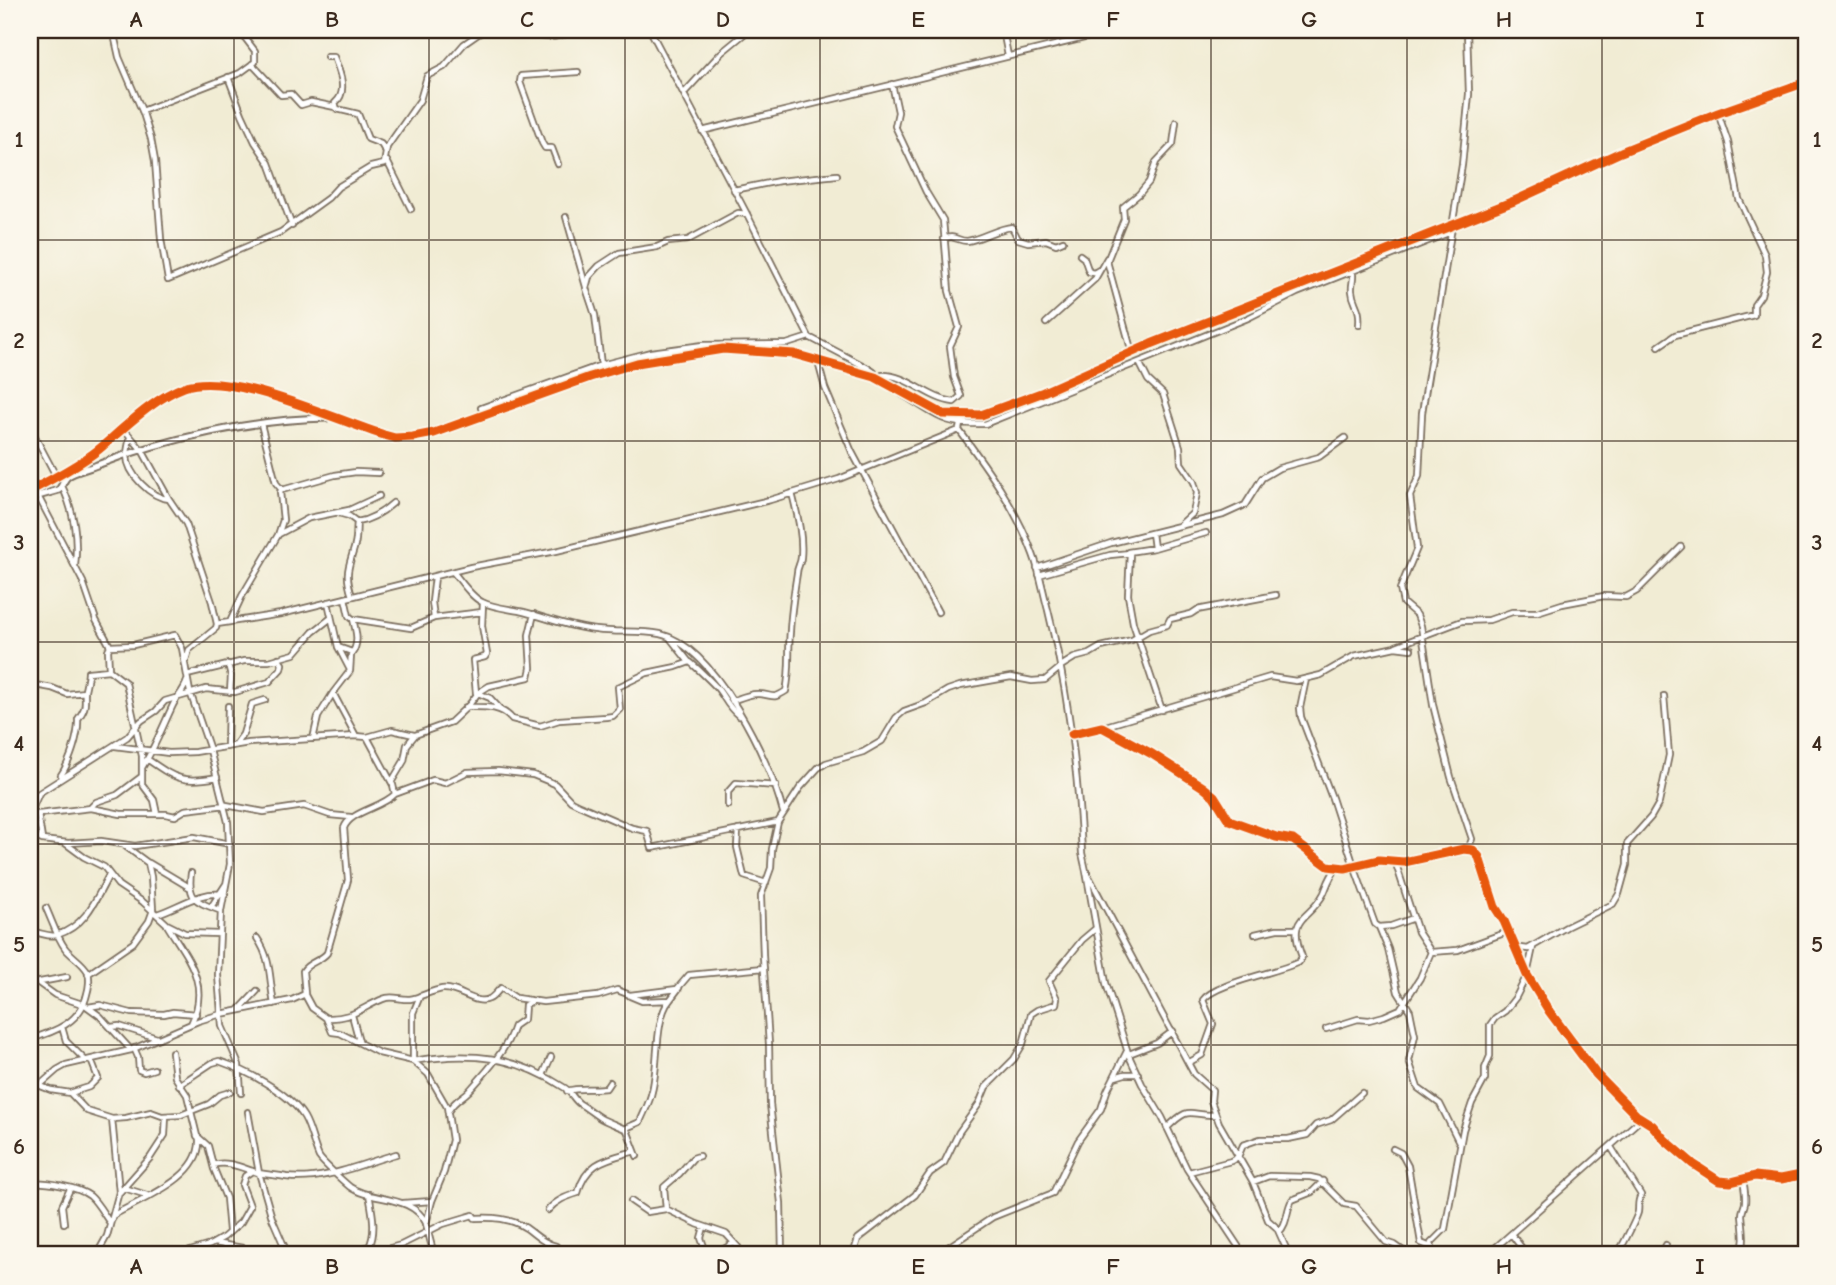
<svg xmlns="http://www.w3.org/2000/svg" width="1836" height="1285" font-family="'Comic Neue',sans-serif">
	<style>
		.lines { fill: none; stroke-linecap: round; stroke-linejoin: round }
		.minor-casing { stroke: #7b6e5e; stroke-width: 8 }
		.tertiary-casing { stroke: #7b6e5e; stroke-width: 9 }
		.minor { stroke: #fff; stroke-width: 4.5 }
		.tertiary { stroke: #fff; stroke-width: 5 }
		.cycleway-casing { stroke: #fbf7ec; stroke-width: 13 }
		.cycleway { stroke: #e8590c; stroke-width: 9 }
		.grid { fill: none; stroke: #3b2a1e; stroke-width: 2; stroke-opacity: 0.55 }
		.neatline { fill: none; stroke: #3b2a1e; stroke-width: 2.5 }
		.grid-label { font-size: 23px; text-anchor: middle; font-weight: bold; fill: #3b2a1e }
	</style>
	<rect width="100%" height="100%" fill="#fbf7ec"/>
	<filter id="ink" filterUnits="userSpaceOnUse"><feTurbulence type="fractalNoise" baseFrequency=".0143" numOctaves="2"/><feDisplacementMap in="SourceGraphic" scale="14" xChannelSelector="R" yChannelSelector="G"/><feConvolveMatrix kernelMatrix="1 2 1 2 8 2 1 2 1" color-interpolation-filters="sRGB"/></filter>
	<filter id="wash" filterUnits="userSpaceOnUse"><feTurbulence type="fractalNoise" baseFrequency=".00686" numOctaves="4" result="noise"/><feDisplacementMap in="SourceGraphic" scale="28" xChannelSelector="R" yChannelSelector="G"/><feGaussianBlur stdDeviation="1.57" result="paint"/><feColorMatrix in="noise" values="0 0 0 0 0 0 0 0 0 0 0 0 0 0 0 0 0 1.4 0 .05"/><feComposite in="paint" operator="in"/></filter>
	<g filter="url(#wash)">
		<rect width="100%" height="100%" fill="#f1ecd4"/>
	</g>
	<g filter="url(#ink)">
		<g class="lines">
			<defs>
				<path id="minor" d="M113 30 119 57 143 113 151 139 155 161 161 239 168 280 281 232 328 198 338 187 371 167 384 164 387 147 420 100 427 76 444 67 464 44 484 30
					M518 30C542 38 553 40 577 30
					M650 30 748 216 809 337 868 368 874 372 875 377
					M1003 30 1008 56
					M1467 30 1469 94 1462 165 1422 413 1419 476 1410 496 1417 548 1400 589 1403 603 1417 615 1421 626 1433 705 1451 777 1472 839 1468 849
					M327 57H334C339 70 349 92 335 103L337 109 358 114 368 139 381 144 385 151
					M252 64 281 95 291 94 301 105 311 102 335 107
					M228 77 242 114 255 142 269 163 292 226
					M685 92 721 53 749 30
					M142 111 240 73 255 62V51L239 30
					M702 131 1117 30
					M387 161 411 209
					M558 164 552 148H545L542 143 520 82 521 76 578 72
					M734 190 779 181 837 175
					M566 217 586 287
					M944 239C954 234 957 241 967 241 981 239 998 228 1012 227L1018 239 1028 242 1046 240 1056 244 1063 241
					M1080 255 1084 258 1089 272 1094 273 1099 270
					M1352 269C1355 278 1351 283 1352 291 1353 305 1361 306 1359 325
					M1046 323 1095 279 1107 258
					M1659 346 1675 335 1754 315V305L1761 295 1767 272 1765 255 1739 199 1728 142 1718 113
					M1132 353 1107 261 1124 219 1123 207 1139 194 1149 182 1156 162 1173 144 1176 122
					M818 362 825 388 852 452 938 612
					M1139 362 1148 380 1163 394 1180 447 1181 463 1194 482 1197 493 1193 513 1181 524
					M601 365 595 315 586 288 589 277 599 266 619 253 657 247 668 242 688 240 738 213 747 214
					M878 379 882 375C907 374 928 399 954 402L961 396 954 377 950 346 959 327 949 291 943 220 926 192 895 126 898 112 892 84
					M902 391 901 394C938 415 940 425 985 424L1248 318 1297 293 1451 232
					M481 408 601 365 651 352 703 345 787 344 809 337
					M960 424 959 430C988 469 1016 508 1033 554 1040 572 1043 592 1048 610 1068 690 1078 771 1082 853L1086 871 1194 1074 1212 1090 1211 1101 1219 1123 1253 1182 1268 1220 1277 1228 1289 1255
					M30 427 56 476
					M123 428 142 450 169 499 186 524 212 602 217 624 216 628 189 650 186 660
					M130 437C129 443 127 450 127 455 127 474 151 498 169 499
					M62 486C74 511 78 538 75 566
					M282 490 335 475 356 472 379 473
					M30 500 38 496 83 582 96 620 110 646
					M338 513 349 516 357 522C370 520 383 512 393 503
					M1152 533 1154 548
					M279 534 309 518 349 510 379 496
					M1128 552 1154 548 1206 533
					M1037 568 1111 543 1223 515 1245 505 1262 478 1279 468 1319 457 1345 438
					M453 572C461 581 471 597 482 602 494 608 511 609 524 612 548 618 571 628 596 630 617 633 639 630 660 634 715 647 770 760 783 812
					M1039 575 1110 555 1130 553 1128 595 1133 623 1162 710
					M352 596C344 572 349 567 355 545 357 538 356 529 357 522
					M345 598 349 616 353 619 411 628 434 618 482 612
					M328 602 338 647 350 670
					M434 618 432 602 435 577
					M230 622 242 596 278 535 283 520 280 492 282 490 276 483 261 424
					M217 624 281 614 471 567 556 551 770 500 839 479 959 430
					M670 638 689 662
					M1396 646 1462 621 1489 620 1512 612H1537L1562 604 1604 596 1626 597 1637 591 1681 547
					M338 647 352 652
					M228 664 231 676 230 692
					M1061 666 1074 658 1089 654 1101 647 1132 640 1149 630 1167 625 1170 619 1191 614 1197 610 1276 595
					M187 675 244 661H269L294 654 313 632 331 618
					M1306 679 1300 708 1301 717 1332 798 1354 866 1375 924 1379 927 1391 926 1414 918
					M30 684 52 688 67 694 85 692
					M476 693 473 660 485 657 487 654 482 626 483 603
					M478 693 490 698 500 709
					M732 701C740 698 750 693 759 694 774 695 772 700 786 691 791 670 788 652 790 631 791 611 794 592 797 573 797 567 801 563 801 557 803 535 797 514 792 493
					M466 707C483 707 501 705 512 719L540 726 559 720 606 717 613 716 620 709 618 687 647 673 676 667 690 662C694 665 714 684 718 689 727 701 726 705 739 716
					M1102 727 1270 677 1296 681 1321 675 1354 656 1395 647 1411 649
					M1072 734 1102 727 1152 754 1203 787 1214 796 1229 820 1276 837 1293 840 1328 866 1345 868 1379 860 1404 862 1464 849 1473 850 1479 857 1495 907 1504 921 1527 975 1549 1011 1596 1074 1636 1115 1652 1125 1665 1140 1693 1164 1719 1181 1731 1182 1755 1176 1781 1179 1806 1174
					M367 737 392 730 414 735
					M313 739 318 717 333 693
					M235 745 243 734 252 704 265 700
					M115 746 169 753 195 752 249 743 356 736
					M227 747 228 706
					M147 759C175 778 181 784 217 777
					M143 766C155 747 163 726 173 705 177 697 184 691 187 681
					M61 775C70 762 79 735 78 719 88 705 84 704 85 690 86 685 88 678 88 672L109 670
					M392 781 404 761 407 745 415 735 451 722 469 705 478 693 489 686 529 677 531 668 529 635 534 614
					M395 794 433 780 445 783 467 772 498 771 533 775 555 784 571 801 579 805 632 828 647 831 652 848 778 822
					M728 805V792L736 783 776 786
					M91 807 96 802 117 795 141 777
					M30 814 39 793 127 737 141 721 156 711 165 701 206 689 235 692 269 682 281 669 282 664 278 658
					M38 814 42 839
					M157 814 154 800 142 784V756L126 683 109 670 108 650 110 646 133 645 175 635 182 648 190 692 210 750 228 822 230 864 221 911 218 975 222 1026 239 1065 241 1093
					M30 815 91 808 121 814H166L175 816 185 810 226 805 264 812 304 806 330 815 351 817
					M738 830 737 847 744 876 766 883
					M30 833 42 840 68 843 101 841 135 846 194 837 230 844
					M65 843 84 857 104 867 118 885 143 902 167 924 185 933 220 934
					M1395 861 1418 932 1431 952 1458 950 1507 932
					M149 863 189 887
					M1086 871 1106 983 1129 1056 1142 1084 1162 1117 1187 1169 1244 1255
					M191 873C187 902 199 902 221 911
					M211 907 226 884
					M157 914C177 908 203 889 225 895
					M167 925C187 958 211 983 191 1024
					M1379 927 1388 949 1398 992 1410 1011 1412 1021 1415 1035 1409 1061 1418 1088 1440 1104 1459 1142
					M30 932C38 931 49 938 57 935 86 926 96 899 109 875
					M1255 934 1277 929H1297
					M257 938C272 960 269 979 274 1004
					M1514 947 1528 949 1566 927 1613 904 1619 894 1627 865V844L1651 817 1659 803 1669 755 1664 696
					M88 974 133 943 149 921 153 910 151 877 148 863 125 846
					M30 977 55 995 85 1005 100 1016 131 1050
					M40 982 67 977
					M305 995 312 1008 326 1018 332 1032 340 1033 379 1053 413 1061 428 1074 447 1107 452 1140 444 1172 432 1201 426 1224 434 1255
					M420 996 413 1013V1061C470 1051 516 1056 565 1088 571 1092 574 1100 580 1104 587 1108 595 1115 602 1119 610 1123 619 1126 627 1130L637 1156
					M630 996 642 1001 670 1000 679 988
					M88 1007 100 1005 131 1013 164 1014 173 1012 196 1014
					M239 1010 257 991
					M352 1015 359 1041
					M326 1018C352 1019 361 1008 383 999 392 995 401 1000 410 999 421 997 431 991 442 989 459 987 475 1006 489 999 494 997 497 991 501 988L516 998 543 1002 598 996 617 990 630 995 677 989 689 975 764 968
					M62 1027 66 1041 86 1061
					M111 1027 119 1026 157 1038
					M1326 1029 1358 1019 1369 1020 1384 1016 1400 1009 1420 978 1431 952
					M30 1039C55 1032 81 1022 87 994 89 988 90 978 88 972 83 962 72 957 65 948 57 937 52 921 46 908
					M134 1048 138 1057 139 1070 144 1072 154 1069
					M172 1052 175 1077 187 1095 197 1136 208 1146 214 1169 226 1198 229 1231
					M1129 1054 1157 1043 1173 1031
					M1188 1063 1202 1055 1213 1024 1203 1000C1215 983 1277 973 1299 962L1302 957C1286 914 1309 922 1324 893 1328 883 1330 876 1337 868
					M543 1075 551 1057
					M1115 1077 1125 1074H1138
					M30 1082 51 1090 70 1093 87 1111 112 1119 126 1118 151 1112 162 1116 181 1115 209 1104 220 1095 230 1092
					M40 1085 57 1070 66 1065 131 1050 198 1021 221 1014 292 1000 305 994 303 971C308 962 321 961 327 953L348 880 344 828C350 811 382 808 395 794L393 785 367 737 356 736 333 693 350 671 351 655C360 643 356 632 353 619
					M179 1085 212 1063 219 1061C245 1070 289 1092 304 1117 311 1129 313 1144 319 1157 323 1163 344 1182 350 1187 371 1202 412 1194 426 1223
					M567 1091C579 1087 593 1090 606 1088L610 1082
					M70 1093 89 1087 98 1078 91 1060
					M449 1110C454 1101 462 1098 469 1091 487 1071 506 1051 514 1026L524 1019 525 1005 532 1001
					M248 1112 259 1173 272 1218 288 1255
					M626 1128 640 1122C644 1112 650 1102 652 1091 659 1066 654 1018 670 1000
					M1167 1128C1191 1104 1188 1116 1215 1115
					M1611 1147 1641 1195C1637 1202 1639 1205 1638 1212 1637 1217 1620 1252 1616 1255
					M1393 1149 1401 1153 1408 1166 1421 1243 1431 1247
					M213 1165C228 1160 244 1169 259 1173 268 1175 277 1175 286 1177 323 1182 361 1164 396 1154
					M1189 1172 1231 1161 1238 1157 1243 1145 1260 1139H1288L1307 1135 1316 1125 1331 1120 1362 1093
					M1253 1182 1269 1176 1310 1177 1319 1179 1344 1204 1356 1206 1386 1242 1395 1245 1409 1255
					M30 1183C44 1181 78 1187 90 1196 98 1203 104 1215 110 1223
					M124 1188 150 1196
					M120 1192 150 1158 165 1135 166 1116
					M631 1201 647 1212 666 1209 697 1224 726 1234 738 1247 741 1255
					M403 1203 432 1201
					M666 1209 664 1187 679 1174 693 1158 699 1156
					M548 1210C557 1200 565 1197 578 1193 586 1161 608 1159 635 1151
					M114 1215C141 1199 202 1178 199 1139
					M64 1223 62 1206 70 1189
					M704 1227 701 1238 707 1255
					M1279 1232C1288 1224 1286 1210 1292 1200L1312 1192 1323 1181
					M1512 1235 1527 1255
					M214 1243 243 1248
					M369 1247C377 1231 372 1211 369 1194
					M97 1254 107 1236 119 1192 112 1119
					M40 1255H47
					M93 1255H116
					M177 1255 210 1245 224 1237 241 1222 250 1206 242 1185 245 1176 252 1171
					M348 1255 367 1247 383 1250 401 1245 443 1224 473 1215 475 1218C493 1217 510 1218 526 1228 536 1235 543 1243 556 1246L561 1255
					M668 1255 719 1252 734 1243
					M782 1255 781 1203 770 1104 769 1044 763 956 761 896 771 868 772 849 778 822 800 788 818 768 826 763 863 752 882 741 896 718 904 711 926 703 948 690 960 686 1011 677 1032 681 1045 680 1061 667
					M853 1255 858 1239 915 1195 930 1173 944 1163 959 1132 979 1104 986 1087 1014 1059 1023 1044 1031 1014 1037 1010 1056 1004 1057 999 1049 981 1082 940 1095 929
					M936 1255 993 1217 1053 1193 1078 1141 1101 1109 1107 1091 1127 1051
					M1423 1255 1433 1252
					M1433 1255 1431 1243 1445 1229 1463 1130 1472 1103 1485 1079V1068L1490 1056V1025L1495 1018 1505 1011 1516 997 1527 975 1533 947
					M1487 1255 1641 1119
					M1661 1255 1666 1245
					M1741 1255C1746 1242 1743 1228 1742 1215 1742 1210 1744 1208 1745 1203 1746 1195 1744 1186 1743 1179"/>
				<path id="tertiary" d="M30 491C52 479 78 466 98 450 123 429 154 398 184 387 232 370 335 420 384 435L395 438 413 437 434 433 590 377 637 363 723 349 794 354 875 377 943 414 981 415 1041 393 1151 344 1514 201 1621 152 1718 113 1806 82
					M38 496 59 490C62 486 64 480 67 477 74 471 88 469 97 465 164 439 255 419 327 418"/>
			</defs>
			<!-- minor casing -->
			<use href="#minor" class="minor-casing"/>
			<!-- tertiary casing -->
			<use href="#tertiary" class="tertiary-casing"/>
			<!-- minor -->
			<use href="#minor" class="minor"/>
			<!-- tertiary -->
			<use href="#tertiary" class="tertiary"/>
			<defs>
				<path id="cycleway" d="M30 491C52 479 78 466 98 450 123 429 154 398 184 387 232 370 335 420 384 435L395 438 413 437 434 433 590 377 637 363 723 349 794 354 875 377 943 414 981 415 1041 393 1151 344 1514 201 1621 152 1718 113 1806 82
					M1072 734 1102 727 1152 754 1203 787 1214 796 1229 820 1276 837 1293 840 1328 866 1345 868 1379 860 1404 862 1464 849 1473 850 1479 857 1495 907 1504 921 1527 975 1549 1011 1596 1074 1636 1115 1652 1125 1665 1140 1693 1164 1719 1181 1731 1182 1755 1176 1781 1179 1806 1174"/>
			</defs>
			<!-- cycleway casing -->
			<use href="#cycleway" class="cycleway-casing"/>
			<!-- cycleway -->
			<use href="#cycleway" class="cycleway"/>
		</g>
	</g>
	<!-- grid -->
	<path class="grid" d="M234 30V1255M429 30V1255M625 30V1255M820 30V1255M1016 30V1255M1211 30V1255M1407 30V1255M1602 30V1255M30 240H1806M30 441H1806M30 642H1806M30 844H1806M30 1045H1806"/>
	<!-- margin -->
	<rect width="1836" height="1285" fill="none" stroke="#fbf7ec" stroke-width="77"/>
	<rect x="38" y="38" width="1760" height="1208" class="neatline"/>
	<g class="grid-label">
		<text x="136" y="27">A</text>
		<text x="332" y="27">B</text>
		<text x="527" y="27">C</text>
		<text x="723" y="27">D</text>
		<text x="918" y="27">E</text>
		<text x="1113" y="27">F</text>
		<text x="1309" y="27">G</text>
		<text x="1504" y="27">H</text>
		<text x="1700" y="27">I</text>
		<text x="19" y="147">1</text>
		<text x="1817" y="147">1</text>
		<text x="19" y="348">2</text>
		<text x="1817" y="348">2</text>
		<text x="19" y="550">3</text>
		<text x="1817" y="550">3</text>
		<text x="19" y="751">4</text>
		<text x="1817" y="751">4</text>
		<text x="19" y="952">5</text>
		<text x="1817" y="952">5</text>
		<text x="19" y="1154">6</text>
		<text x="1817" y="1154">6</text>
		<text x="136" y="1274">A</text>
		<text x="332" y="1274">B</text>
		<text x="527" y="1274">C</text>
		<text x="723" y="1274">D</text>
		<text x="918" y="1274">E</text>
		<text x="1113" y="1274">F</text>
		<text x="1309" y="1274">G</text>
		<text x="1504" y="1274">H</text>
		<text x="1700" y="1274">I</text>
	</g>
</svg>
